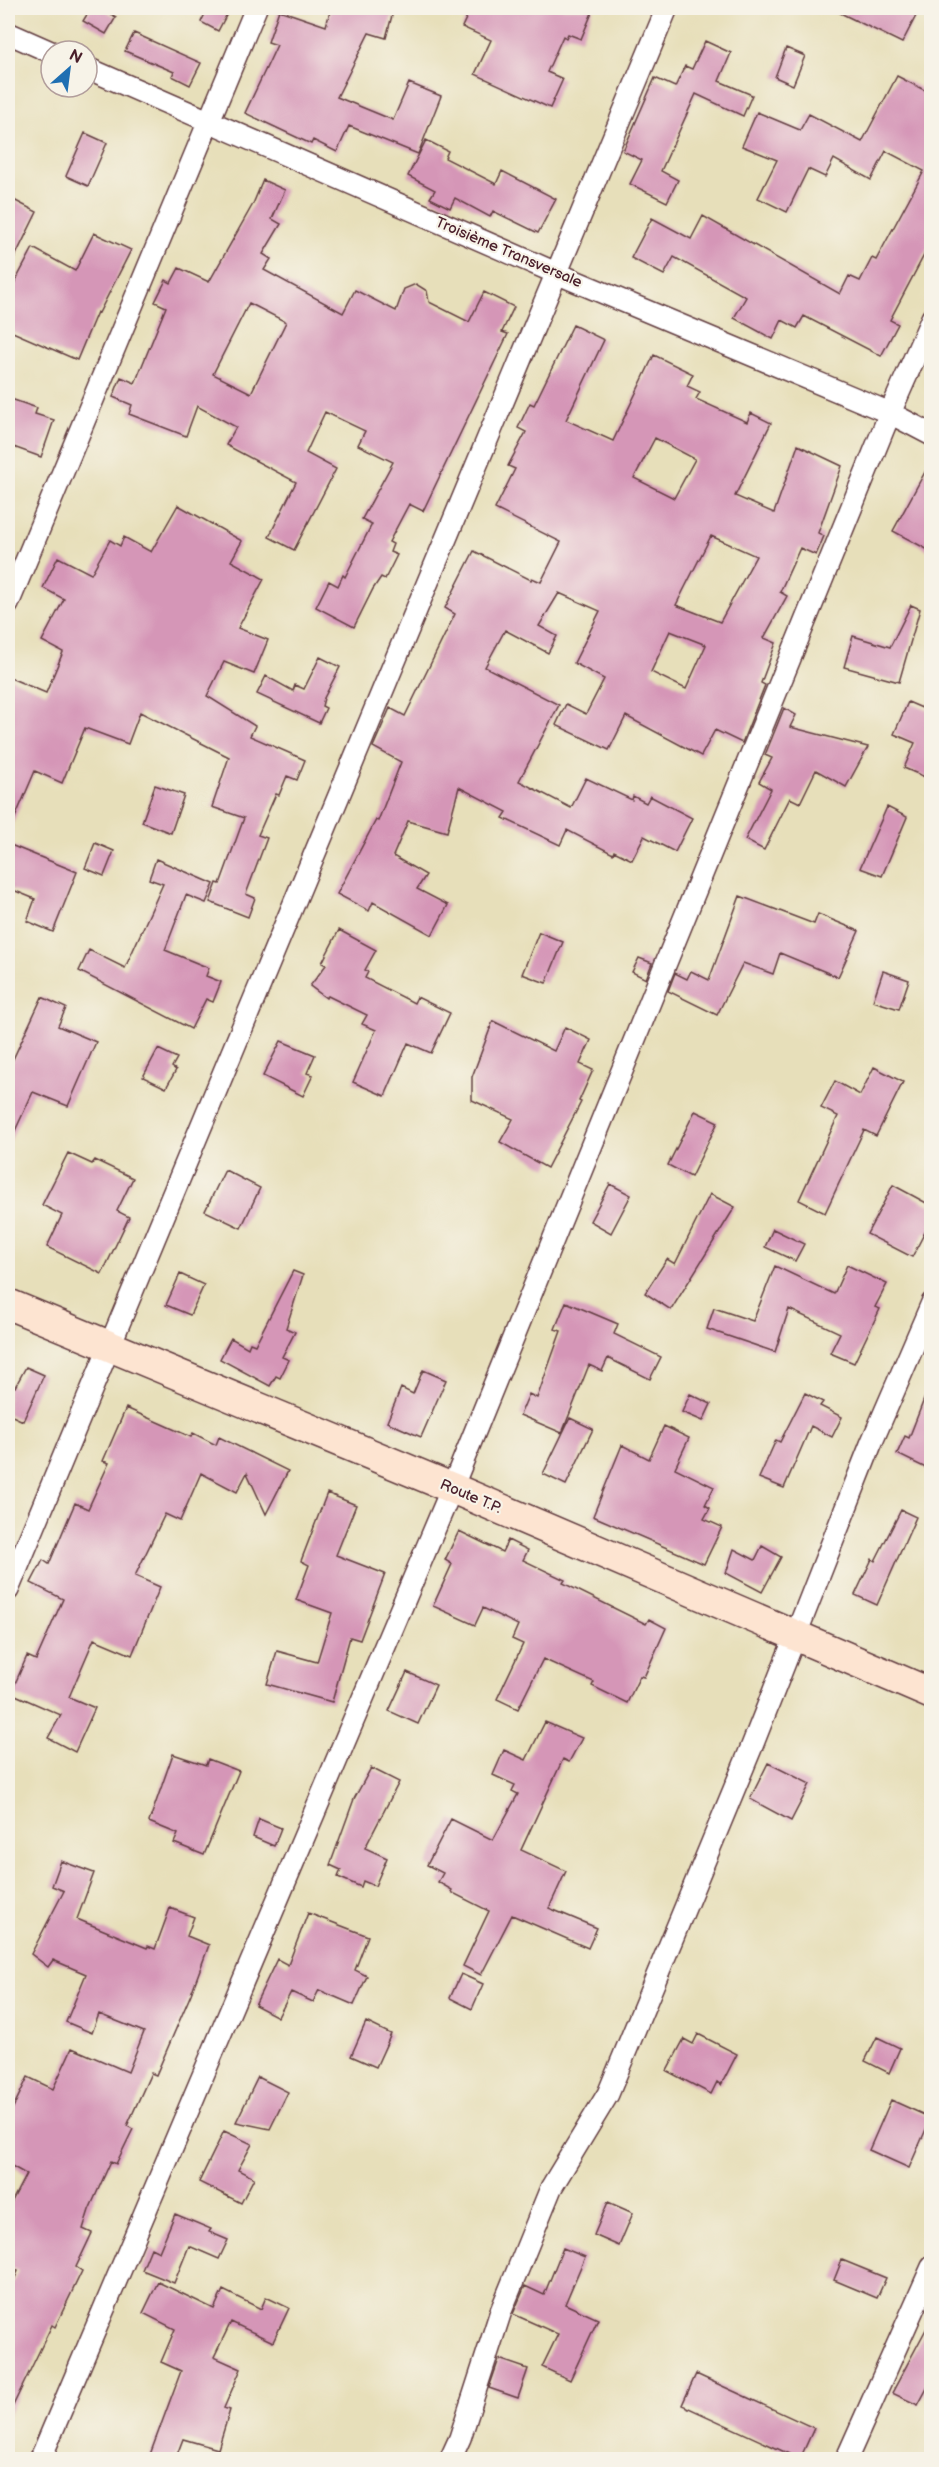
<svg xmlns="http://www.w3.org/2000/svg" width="939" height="2467" font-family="'Balsamiq Sans',sans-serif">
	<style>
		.building { fill: #d596b7; fill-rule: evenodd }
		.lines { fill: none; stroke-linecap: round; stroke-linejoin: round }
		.street-casing { stroke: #623c40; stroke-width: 24 }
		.secondary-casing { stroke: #623c40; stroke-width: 33 }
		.street { stroke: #fff; stroke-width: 21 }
		.secondary { stroke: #fde4d1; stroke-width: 30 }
		.labels { text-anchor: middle; stroke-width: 4.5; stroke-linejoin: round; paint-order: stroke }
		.street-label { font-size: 15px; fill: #4a1f2b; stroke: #f7f3e8 }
	</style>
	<rect width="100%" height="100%" fill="#f7f3e8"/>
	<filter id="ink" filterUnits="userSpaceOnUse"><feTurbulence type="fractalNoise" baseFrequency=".0167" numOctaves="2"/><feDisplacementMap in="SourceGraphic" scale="12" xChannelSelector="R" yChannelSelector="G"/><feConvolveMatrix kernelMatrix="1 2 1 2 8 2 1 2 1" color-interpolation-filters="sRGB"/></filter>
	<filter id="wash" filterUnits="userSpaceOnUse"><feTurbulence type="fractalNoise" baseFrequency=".008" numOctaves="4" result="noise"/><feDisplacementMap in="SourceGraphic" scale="24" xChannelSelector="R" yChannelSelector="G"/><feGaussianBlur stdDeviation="1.35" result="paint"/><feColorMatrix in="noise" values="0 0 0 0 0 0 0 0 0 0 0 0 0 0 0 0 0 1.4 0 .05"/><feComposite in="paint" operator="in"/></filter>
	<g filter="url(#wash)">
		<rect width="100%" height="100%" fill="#e7dfba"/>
		<g id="blocks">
			<!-- building -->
			<path class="building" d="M91 8H101L116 17 106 34 83 21Z
				M208 8H230L218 31 201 22Z
				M331 8H394L386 38 369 33 337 97 393 120 409 83 441 96 418 154 349 126 337 152 313 140 311 144 245 113 277 45 268 42 279 10 326 26Z
				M471 8H594L581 39 568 34 566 38 563 36 547 72 563 79 550 108 475 74 491 40 462 27Z
				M830 8H920L902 43Z
				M134 33 201 63 190 85 172 76 174 72 125 51Z
				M705 41 731 53 719 81 752 95 743 116 696 94 661 171 678 180 667 202 630 184 642 160 623 151 655 78 675 87 685 66 692 69Z
				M786 48 805 56 793 85 775 77Z
				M897 76 932 94V240L890 320 898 324 881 356 804 316 797 328 782 320 773 339 734 318 746 297 674 257 664 275 631 258 652 218 691 239 703 216 840 294 849 276 860 281 872 258 876 260 924 171 886 151 871 180 834 159 825 177 808 169 787 212 758 198 777 160 742 146 757 112 800 130 809 114 862 142Z
				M85 133 107 143 88 186 66 176Z
				M426 140 448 151 445 158 496 184 502 171 556 199 538 233 493 211 490 217 455 198 450 208 430 198 435 190 408 176Z
				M263 180 285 190 272 219 281 224 263 254 271 259 264 270 343 313 355 290 396 311 404 289 416 284 427 291 429 302 469 322 484 292 514 307 502 332 508 334 423 511 409 504 389 542 393 544 390 552 397 555 385 579 381 577 373 589 354 627 316 607 329 581 338 586 343 575 345 577 372 524 362 519 393 462 358 445 365 431 325 412 306 453 336 469 294 550 269 537 296 482 226 445 236 427 197 406 186 436 129 414 132 405 113 397 121 377 135 383 166 307 155 302 166 280 171 283 179 268 209 282 253 204ZM249 303 286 322 251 393 213 374Z
				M8 197 37 212 8 271Z
				M94 233 131 250 99 313 97 312 77 360 8 330V295L33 248 75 271Z
				M573 325 604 340 566 420 613 441 654 355 693 374 687 386 700 392 696 399 747 422 751 413 771 423 735 496 774 513 798 445 842 466 818 533 824 536 816 555 800 548 780 592 787 596 764 638 776 643 761 683 765 685 742 743 715 730 701 756 626 716 609 750 556 725 566 704 586 714 604 679 574 663 600 611 559 593 539 626 557 636 548 653 505 630 485 667 559 705 519 781 571 808 586 778 632 800 633 796 646 803 650 796 692 818 675 852 644 836 632 860 614 851 613 854 567 830 560 845 503 818 507 812 459 787 447 832 408 821 393 856 426 875 417 889 448 905 432 935 373 902 369 911 337 894 376 820 378 821 401 762 373 747 390 708 405 716 455 614 445 608 474 551 531 580 532 578 541 582 561 542 495 509 515 469 508 466 526 432 518 428 530 403 534 405ZM655 438 695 459 674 498 634 478ZM711 536 756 556 720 622 676 605ZM670 631 706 645 686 689 651 672Z
				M8 398 37 408 35 414 54 420 41 457 8 445Z
				M932 459V552L893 531Z
				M178 505 242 541 231 561 264 579 238 628 268 640 254 674 224 662 207 696 255 726 250 736 305 760 297 780 287 776 279 795 276 794 258 835 267 838 246 894 255 898 248 917 210 902 217 883 220 884 244 818 212 807 229 757 140 712 128 744 85 728 62 783 35 771 8 834V677L46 693 63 652 42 641 64 599 43 588 58 557 91 574 110 540 120 546 124 537 151 552Z
				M911 605 920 609 899 682 844 667 853 636 890 647Z
				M320 657 340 667 324 698 322 706 326 708 319 723 257 694 266 676 293 691 295 685 304 689Z
				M908 702 929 711 932 707V780L904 768 915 743 894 734Z
				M784 708 796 715 790 727 868 747 846 787 816 770 800 803 790 798 764 850 745 840 771 789 759 782 772 758 765 755Z
				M155 785 184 795 171 833 142 822Z
				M887 807 907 817 882 876 860 868Z
				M95 843 114 851 104 876 85 868Z
				M8 844 77 872 53 932 27 921 35 899 8 888Z
				M156 859 214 884 206 903 186 895 165 950 209 968 206 976 221 982 213 1002 206 999 191 1029 79 971 89 950 125 968 163 884 149 879Z
				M740 896 814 924 818 914 859 931 838 977 780 953 773 974 743 963 717 1015 668 991 675 973 687 979 691 971 709 980Z
				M339 930 376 950 365 970 368 972 365 978 414 1003 417 997 450 1013 431 1053 408 1043 385 1096 353 1082 376 1030 362 1024 367 1015 328 996 326 998 310 986 326 965 322 963Z
				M539 932 563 942 546 983 522 974Z
				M639 958 652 963 646 979 632 972Z
				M883 971 909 980 899 1009 873 1001Z
				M42 997 66 1008 58 1026 96 1042 68 1106 33 1092 8 1146V1070Z
				M493 1021 554 1051 565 1027 591 1040 580 1064 593 1070 579 1101 581 1102 547 1168 500 1142 513 1119 472 1100V1077Z
				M281 1041 315 1055 307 1073 313 1075 303 1096 263 1076Z
				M158 1049 177 1058 172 1067 176 1070 166 1088 143 1077Z
				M874 1067 903 1082 876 1136 864 1130 825 1213 799 1200 838 1116 821 1108 835 1081 860 1095Z
				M695 1111 718 1122 691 1177 668 1165Z
				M68 1153 92 1164 95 1160 133 1178 117 1211 129 1217 102 1274 47 1247 62 1215 42 1205Z
				M225 1170 260 1188 241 1228 205 1211Z
				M610 1184 631 1195 611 1233 590 1221Z
				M893 1185 932 1206V1236L925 1232 912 1257 867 1234Z
				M710 1194 735 1207 671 1310 645 1293 667 1259 675 1264Z
				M773 1229 804 1244 795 1261 765 1247Z
				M847 1265 887 1284 875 1307 880 1309 854 1363 830 1353 840 1333 789 1309 775 1352 707 1329 714 1308 753 1321 775 1266 834 1294Z
				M293 1271 303 1275 286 1328 295 1332 282 1357 289 1360 280 1378 276 1376 270 1386 220 1359 231 1338 248 1348 250 1343 255 1345Z
				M180 1274 204 1285 190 1315 166 1305Z
				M566 1302 618 1324 614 1334 661 1357 650 1379 608 1358 602 1371 589 1365 562 1433 520 1415 529 1394 537 1398 561 1331 555 1329Z
				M26 1367 44 1375 23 1421 8 1414V1384L15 1387Z
				M423 1370 446 1380 421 1437 387 1422 401 1388 413 1394Z
				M930 1384H932V1471L897 1454 905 1436 909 1438Z
				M805 1393 823 1402 820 1406 842 1417 832 1437 811 1426 784 1488 759 1478 776 1440 780 1442Z
				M690 1394 711 1404 703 1421 682 1412Z
				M126 1408 191 1437 193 1433 216 1445 219 1437 288 1471 266 1514 247 1473 237 1492 201 1473 180 1521 165 1514 135 1576 160 1587 132 1655 94 1639 69 1697 95 1708 75 1752 48 1738 61 1715 11 1693 27 1656 36 1660 63 1599 31 1583 43 1560 49 1564 75 1503 88 1509 109 1463 103 1461Z
				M570 1418 593 1429 566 1485 543 1474Z
				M664 1426 689 1438 675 1468 714 1487 705 1505 710 1508 704 1519 722 1527 704 1564 593 1516 622 1445 649 1459Z
				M327 1493 356 1505 336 1555 385 1574 360 1640 350 1637 332 1702 267 1684 277 1651 317 1662 332 1613 296 1600 309 1565 301 1561Z
				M901 1510 916 1517 877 1605 855 1595 872 1559 875 1561Z
				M459 1531 502 1552 508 1540 528 1550 523 1560 565 1580 563 1583 646 1624 649 1619 666 1628 644 1677 640 1676 627 1703 592 1686 594 1682 543 1659 518 1709 497 1699 523 1644 512 1639 518 1625 483 1608 475 1625 433 1606 452 1564 445 1560Z
				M762 1546 781 1557 762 1592 726 1573 734 1549 755 1560Z
				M407 1672 436 1685 418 1724 389 1711Z
				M545 1722 582 1738 569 1762 563 1759 521 1850 566 1871 549 1908 597 1928 588 1948 512 1915 481 1975 463 1966 489 1911 451 1892 452 1890 438 1882 443 1873 427 1865 451 1819 493 1840 518 1794 512 1791 515 1785 493 1775 504 1750 526 1760Z
				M173 1754 206 1765 208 1759 239 1771 204 1855 174 1843 178 1834 149 1822Z
				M768 1763 810 1784 791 1821 750 1799Z
				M371 1768 399 1782 365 1848 387 1858 375 1886 363 1881 361 1887 338 1877 341 1870 330 1865 354 1799Z
				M259 1819 281 1828 274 1846 253 1837Z
				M61 1861 94 1873 77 1919 147 1948 148 1946 155 1949 170 1908 194 1917 187 1936 209 1945 191 1994 156 2075 151 2073 127 2126 133 2129 116 2164 111 2161 89 2210 83 2229 92 2233 76 2267 82 2271 55 2327 52 2325 8 2416V2293L18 2271 8 2266V2209L26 2174 8 2164V2118L28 2077 53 2089 72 2048 128 2072 144 2032 99 2014 92 2033 66 2022 86 1974 53 1960 48 1967 31 1954 64 1891 52 1886Z
				M308 1913 368 1936 355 1970 367 1976 354 2005 319 1990 313 2002 291 1992 278 2017 255 2005 277 1959 288 1965Z
				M461 1974 483 1984 472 2009 450 1998Z
				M366 2022 391 2034 376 2067 351 2056Z
				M698 2034 737 2054 721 2085 717 2082 711 2094 667 2071 684 2039 693 2044Z
				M877 2037 900 2048 889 2073 865 2061Z
				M258 2077 288 2092 270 2129 236 2122Z
				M891 2100 931 2118 909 2168 869 2150Z
				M224 2131 252 2144 238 2170 254 2178 241 2203 199 2182Z
				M608 2202 633 2213 619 2246 594 2235Z
				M175 2214 211 2229 209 2232 228 2240 219 2259 189 2246 174 2283 142 2270 151 2248 159 2252Z
				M563 2248 585 2257 565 2304 598 2319 570 2380 542 2367 558 2334 513 2314 525 2286 544 2295Z
				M842 2260 886 2278 877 2298 834 2280Z
				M158 2282 214 2309 223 2290 261 2309 266 2297 289 2308 273 2342 231 2322 214 2357 241 2369 224 2408 230 2410 218 2449 183 2439 175 2460H148L181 2371 161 2362 175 2329 143 2313Z
				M932 2318V2379L918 2405 892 2393Z
				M499 2359 528 2369 518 2398 489 2388Z
				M696 2374 814 2428 800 2459 682 2405Z"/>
		</g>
	</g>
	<g filter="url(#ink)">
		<use href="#blocks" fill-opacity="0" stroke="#623c40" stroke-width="1.5"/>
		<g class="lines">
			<defs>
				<path id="street" d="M8 33 51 52
					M87 68 556 273 890 413 932 435
					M8 604 256 8
					M8 1590 667 8
					M40 2460 452 1488 890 413 932 318
					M450 2460 460 2438 501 2311 551 2188 608 2094 752 1746 871 1444 932 1303
					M846 2460 932 2267"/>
				<path id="secondary" d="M8 1304 452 1488 932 1694"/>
			</defs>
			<!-- street casing -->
			<use href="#street" class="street-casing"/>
			<!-- secondary casing -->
			<use href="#secondary" class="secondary-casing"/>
			<!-- street -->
			<use href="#street" class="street"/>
			<!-- secondary -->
			<use href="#secondary" class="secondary"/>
		</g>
	</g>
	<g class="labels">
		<!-- street labels -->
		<g class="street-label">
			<text transform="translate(509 252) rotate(23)" y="5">Troisième Transversale</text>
			<text transform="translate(471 1496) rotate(23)" y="5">Route T.P.</text>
		</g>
	</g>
	<!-- margin -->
	<rect width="939" height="2467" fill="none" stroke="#f7f3e8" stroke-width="30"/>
	<!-- north arrow -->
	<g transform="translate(69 69) rotate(28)"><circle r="28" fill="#f7f3e8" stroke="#b29e9c" stroke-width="1.5"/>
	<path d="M0-4.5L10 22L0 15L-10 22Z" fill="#1f6fb2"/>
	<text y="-9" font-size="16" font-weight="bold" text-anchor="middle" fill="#4a1f2b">N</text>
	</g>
</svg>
